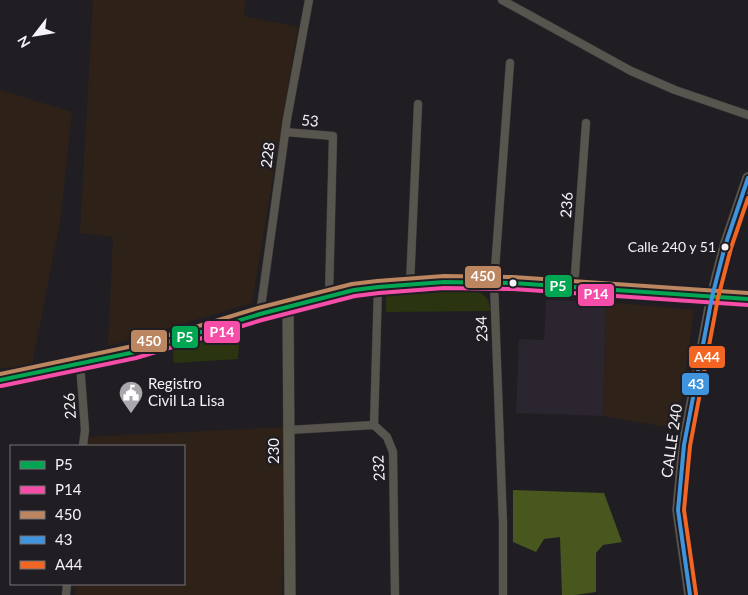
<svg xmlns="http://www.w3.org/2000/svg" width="748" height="595" font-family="Lato,sans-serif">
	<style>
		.built { fill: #2a252f }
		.industrial { fill: #2e2218 }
		.education { fill: #2f2218 }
		.green { fill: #2a3410 }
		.forest { fill: #48571e }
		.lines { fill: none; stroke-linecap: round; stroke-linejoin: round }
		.street-casing { stroke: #3a383b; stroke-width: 9 }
		.secondary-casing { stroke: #3a383b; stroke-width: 12 }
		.primary-casing { stroke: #3a383b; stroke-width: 14 }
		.street { stroke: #58554f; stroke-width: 8 }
		.secondary { stroke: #5b584e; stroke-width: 11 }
		.primary { stroke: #635f54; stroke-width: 12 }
		.bus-1-casing { stroke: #201d23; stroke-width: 8 }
		.bus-2-casing { stroke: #201d23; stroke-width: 8 }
		.bus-3-casing { stroke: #201d23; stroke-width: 8 }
		.bus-4-casing { stroke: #201d23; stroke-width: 8 }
		.bus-5-casing { stroke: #201d23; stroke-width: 8 }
		.bus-1 { stroke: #00a651; stroke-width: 4 }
		.bus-2 { stroke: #f54da8; stroke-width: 4 }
		.bus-3 { stroke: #bb8660; stroke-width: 4 }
		.bus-4 { stroke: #4094de; stroke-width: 4 }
		.bus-5 { stroke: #f26522; stroke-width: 4 }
		.bus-dot { fill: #f5f3f7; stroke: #201d23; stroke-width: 2 }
		.labels { text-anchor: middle; stroke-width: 5; stroke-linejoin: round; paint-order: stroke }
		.bus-label { font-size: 14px; fill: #f5f3f7; stroke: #201d23; text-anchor: end }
		.street-label { font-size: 15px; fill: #f5f3f7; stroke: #201d23 }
		.poi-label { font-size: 15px; fill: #f5f3f7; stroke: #201d23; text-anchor: start }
		.line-badge { stroke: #201d23; stroke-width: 2 }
		.badge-label { font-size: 14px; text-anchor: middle; font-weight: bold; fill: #fff }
	</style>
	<rect width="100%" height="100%" fill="#201e22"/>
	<!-- built -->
	<path class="built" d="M546 300 606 302 603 416 516 413 519 339 544 340Z"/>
	<!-- industrial -->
	<path class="industrial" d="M93 0H246L244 16 298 27 252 303 108 346 113 237 80 233Z
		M0 90 72 112 60 222 31 369 0 368Z
		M285 427 282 595H75L76 584H184V446H88L89 437Z"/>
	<!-- education -->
	<path class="education" d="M606 302 694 310 677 429 603 416Z"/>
	<!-- green -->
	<path class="green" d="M454 287C472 289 488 289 491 311L386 312V290Z
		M240 327 238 359 174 363 172 345Z"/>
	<!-- forest -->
	<path class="forest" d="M513 490 604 493 622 542 603 545 596 553V592L575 595H562L560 537 544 539 536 552 513 542Z"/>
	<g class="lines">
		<defs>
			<path id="street" d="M502 0 631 71 675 90 748 115
				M285 132 333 136 329 296
				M410 284 418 104
				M574 288 586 123
				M260 314 287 119 309 0
				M80 364 85 430 83 446
				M374 425 387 437 393 452 395 595
				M374 425 378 287
				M289 430 374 425
				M66 595 67 584
				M503 595V524L494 283 510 63"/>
			<path id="secondary" d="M288 307 290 595
				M690 595 678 510 684 445 712 297 725 246 748 178"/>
			<path id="primary" d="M0 380 33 374 135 352 260 314 354 290 378 287 444 282 513 283 748 299"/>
		</defs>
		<!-- street casing -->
		<use href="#street" class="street-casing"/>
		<!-- secondary casing -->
		<use href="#secondary" class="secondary-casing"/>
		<!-- primary casing -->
		<use href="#primary" class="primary-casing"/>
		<!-- street -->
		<use href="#street" class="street"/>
		<!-- secondary -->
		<use href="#secondary" class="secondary"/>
		<!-- primary -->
		<use href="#primary" class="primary"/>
		<defs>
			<path id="bus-1" d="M0 380 135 352 260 314 354 290 378 287 444 282 513 283 748 299"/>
			<path id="bus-2" d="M1 386 136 358 262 320 355 296 379 293 444 288 513 289 748 305"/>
			<path id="bus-3" d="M0 374 133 346 258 308 352 284 377 281 444 276 513 277 748 293"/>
			<path id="bus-4" d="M690 595 678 510 684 445 712 297 725 246 748 178"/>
			<path id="bus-5" d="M696 594 684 510 690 446 718 298 731 248 748 198"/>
		</defs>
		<!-- bus-1 casing -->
		<use href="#bus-1" class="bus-1-casing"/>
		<!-- bus-2 casing -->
		<use href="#bus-2" class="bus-2-casing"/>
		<!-- bus-3 casing -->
		<use href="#bus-3" class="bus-3-casing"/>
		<!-- bus-4 casing -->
		<use href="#bus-4" class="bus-4-casing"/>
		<!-- bus-5 casing -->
		<use href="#bus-5" class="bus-5-casing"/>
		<!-- bus-1 -->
		<use href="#bus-1" class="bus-1"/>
		<!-- bus-2 -->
		<use href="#bus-2" class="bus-2"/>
		<!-- bus-3 -->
		<use href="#bus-3" class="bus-3"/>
		<!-- bus-4 -->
		<use href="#bus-4" class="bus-4"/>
		<!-- bus-5 -->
		<use href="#bus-5" class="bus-5"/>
	</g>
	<!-- icons -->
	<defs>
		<symbol id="civic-pin" viewBox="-11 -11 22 30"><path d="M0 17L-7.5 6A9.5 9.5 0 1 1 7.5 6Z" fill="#aaa8ac" stroke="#201d23"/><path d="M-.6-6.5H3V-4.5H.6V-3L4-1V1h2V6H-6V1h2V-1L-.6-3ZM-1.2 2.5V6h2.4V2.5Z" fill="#fff"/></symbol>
	</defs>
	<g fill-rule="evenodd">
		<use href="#civic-pin" x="117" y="379" width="28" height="38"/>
	</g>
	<!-- markers -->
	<g class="bus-dot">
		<circle cx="725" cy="247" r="4.5"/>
		<circle cx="513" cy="283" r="4.5"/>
	</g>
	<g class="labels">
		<!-- bus labels -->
		<g class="bus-label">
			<text x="716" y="252">Calle 240 y 51</text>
		</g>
		<!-- street labels -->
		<g class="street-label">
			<text transform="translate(310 121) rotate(5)" y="5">53</text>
			<text transform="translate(268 155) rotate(-82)" y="5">228</text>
			<text transform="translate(567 205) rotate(-86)" y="5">236</text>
			<text transform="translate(482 329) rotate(-92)" y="5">234</text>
			<text transform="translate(70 406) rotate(-94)" y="5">226</text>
			<text transform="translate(672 441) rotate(-82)" y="5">CALLE 240</text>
			<text transform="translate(274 451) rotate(-90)" y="5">230</text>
			<text transform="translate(379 468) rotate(-93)" y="5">232</text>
		</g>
		<!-- poi labels -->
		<g class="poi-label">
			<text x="148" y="389">Registro<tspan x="148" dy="17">Civil La Lisa</tspan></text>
		</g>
	</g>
	<g class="line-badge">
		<rect x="464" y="265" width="38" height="24" rx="5" fill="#bb8660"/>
		<rect x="544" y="274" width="29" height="24" rx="5" fill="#00a651"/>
		<rect x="577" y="283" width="38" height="24" rx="5" fill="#f54da8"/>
		<rect x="203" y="320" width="38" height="24" rx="5" fill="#f54da8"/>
		<rect x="171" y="325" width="28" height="24" rx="5" fill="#00a651"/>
		<rect x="130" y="329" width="38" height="24" rx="5" fill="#bb8660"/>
		<rect x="688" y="345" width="38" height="24" rx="5" fill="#f26522"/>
		<rect x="681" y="372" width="29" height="24" rx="5" fill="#4094de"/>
	</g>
	<g class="badge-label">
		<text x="483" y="281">450</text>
		<text x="558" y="291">P5</text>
		<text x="596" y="299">P14</text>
		<text x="222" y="337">P14</text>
		<text x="185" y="342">P5</text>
		<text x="149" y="346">450</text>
		<text x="707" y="362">A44</text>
		<text x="696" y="389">43</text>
	</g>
	<!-- legend -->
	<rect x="10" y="445" width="175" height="140" fill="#201d23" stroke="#757378"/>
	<rect x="20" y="461" width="25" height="8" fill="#00a651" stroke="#757378"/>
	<text x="55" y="470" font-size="15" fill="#f5f3f7">P5</text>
	<rect x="20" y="486" width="25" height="8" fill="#f54da8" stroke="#757378"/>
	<text x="55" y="495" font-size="15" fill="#f5f3f7">P14</text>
	<rect x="20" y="511" width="25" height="8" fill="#bb8660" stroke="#757378"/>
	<text x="55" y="520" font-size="15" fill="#f5f3f7">450</text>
	<rect x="20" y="536" width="25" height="8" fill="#4094de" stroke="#757378"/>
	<text x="55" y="545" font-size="15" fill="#f5f3f7">43</text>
	<rect x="20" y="561" width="25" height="8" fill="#f26522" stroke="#757378"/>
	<text x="55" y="570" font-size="15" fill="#f5f3f7">A44</text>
	<!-- north arrow -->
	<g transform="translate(35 35) rotate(239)" stroke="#201d23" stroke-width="4" paint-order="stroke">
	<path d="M0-4L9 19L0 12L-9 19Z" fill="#f5f3f7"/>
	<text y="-8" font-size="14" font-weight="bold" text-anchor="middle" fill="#f5f3f7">N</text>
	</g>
</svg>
